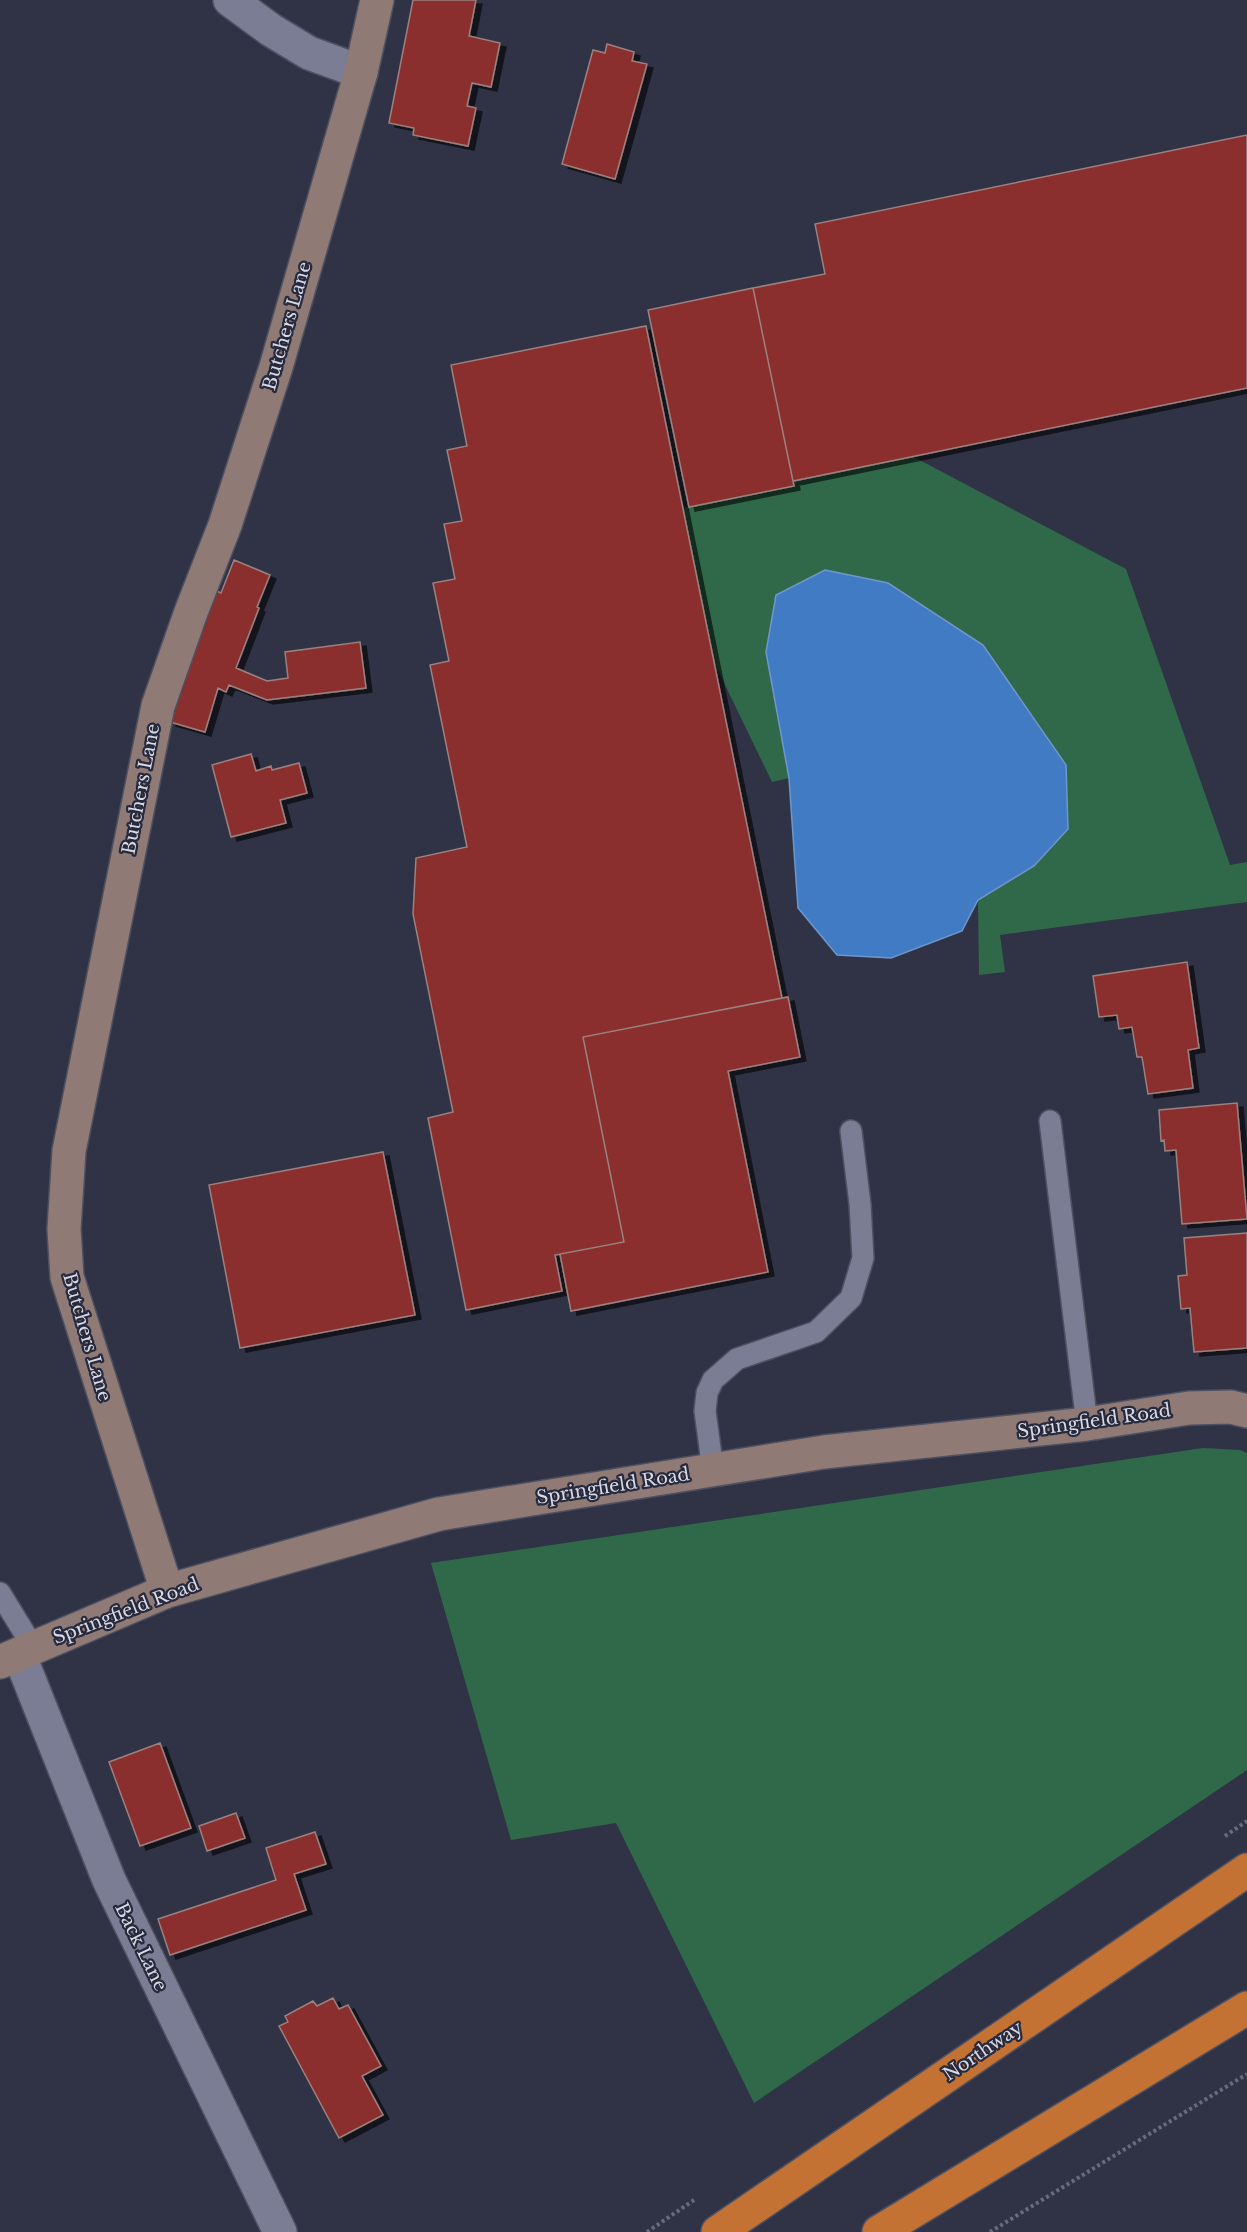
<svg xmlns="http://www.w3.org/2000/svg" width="1247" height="2232" font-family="'Libre Baskerville',serif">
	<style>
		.green { fill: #2f694a }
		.water { fill: #417bc3; stroke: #6e97cd; stroke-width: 1.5 }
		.building { fill: #8a2d2d; stroke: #9c817f; stroke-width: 1.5; filter: url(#shadow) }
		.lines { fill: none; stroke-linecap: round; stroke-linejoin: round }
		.lane-casing { stroke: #4e5060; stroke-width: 24 }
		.street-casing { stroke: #4e5060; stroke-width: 36 }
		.secondary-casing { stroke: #4e5060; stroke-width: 36 }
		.highway-casing { stroke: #4e5060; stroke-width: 36 }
		.path { stroke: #696c7d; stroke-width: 4; stroke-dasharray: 3 3; stroke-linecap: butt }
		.lane { stroke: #7a7d93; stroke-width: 21 }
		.street { stroke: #7a7d93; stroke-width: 33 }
		.secondary { stroke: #907a76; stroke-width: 33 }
		.highway { stroke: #c47234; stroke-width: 33 }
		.labels { text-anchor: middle; stroke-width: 4.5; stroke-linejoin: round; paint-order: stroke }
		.street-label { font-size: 18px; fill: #d7d9e5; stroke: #27293c }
	</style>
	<defs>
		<filter id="shadow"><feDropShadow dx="6" dy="4" stdDeviation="0" flood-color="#0009"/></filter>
	</defs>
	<rect width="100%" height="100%" fill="#303346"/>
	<!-- green -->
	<path class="green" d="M912 456 1126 569 1230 865 1247 862V902L1000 935 1005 972 979 975 978 900 1034 866 766 652 789 778 772 782 713 660 683 508 793 486V481Z
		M1203 1448 1240 1450 1247 1453V1770L754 2103 616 1823 511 1840 431 1563Z"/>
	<!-- water -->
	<path class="water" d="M825 570 888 583 983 645 1066 765 1068 829 1034 866 978 900 962 931 891 958 837 955 798 908 789 778 766 652 776 595Z"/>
	<!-- building -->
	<path class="building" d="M413 0H476L469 36 500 43 491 87 472 83 467 106 476 108 468 146 413 135 414 128 389 123Z
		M607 44 634 52 632 61 647 64 615 179 562 164 593 50 605 53Z
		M1247 135V388L793 481 753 288 825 274 815 224Z
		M753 288 794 486 689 507 648 310Z
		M646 326 782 998 583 1037 624 1242 555 1255 562 1291 466 1310 428 1118 453 1112 413 914 416 858 467 847 430 665 449 661 433 583 455 579 444 524 462 521 447 450 467 446 451 365Z
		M234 560 270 575 257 607 259 608 236 668 267 681 288 678 285 652 360 642 366 688 267 700 229 685 226 692 218 688 205 732 170 722 184 675 217 591 221 593Z
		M251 754 256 771 271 766 272 770 299 763 307 793 280 800 286 823 231 837 212 765Z
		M1187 962 1199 1048 1188 1050 1193 1088 1148 1094 1142 1057H1137L1132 1027 1119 1029 1117 1015 1099 1017 1093 976Z
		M788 997 800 1057 728 1071 768 1272 571 1311 560 1254 624 1242 583 1037Z
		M1237 1103 1247 1219 1182 1224 1176 1150 1165 1151 1164 1140 1161 1141 1159 1110Z
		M383 1152 415 1315 240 1348 209 1185Z
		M1247 1233V1348L1194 1352 1190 1308 1181 1309 1178 1276 1187 1275 1184 1238Z
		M160 1743 191 1828 140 1846 109 1762Z
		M236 1813 245 1838 207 1851 199 1826Z
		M315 1832 326 1864 294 1874 306 1910 170 1955 158 1919 276 1880 266 1848Z
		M333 1998 339 2009 348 2005 381 2066 362 2076 383 2115 339 2138 279 2026 288 2022 285 2016 313 2001 317 2006Z"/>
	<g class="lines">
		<defs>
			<path id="lane" d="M1050 1121 1087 1424
				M713 1470 705 1411 707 1393 713 1380 737 1359 816 1332 851 1298 863 1258 860 1204 851 1131
				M0 1593 33 1647"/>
			<path id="street" d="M230 0 271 30 309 53 361 72
				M19 1654 109 1880 280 2232"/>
			<path id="secondary" d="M167 1591 67 1277 64 1229 69 1151 158 706 191 612 225 525 276 367 361 72 377 0
				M0 1662 167 1591 439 1514 824 1452 1087 1424 1189 1408 1231 1407 1247 1411"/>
			<path id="highway" d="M718 2232 1247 1870
				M879 2232 1247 2008"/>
		</defs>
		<!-- lane casing -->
		<use href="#lane" class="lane-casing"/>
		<!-- street casing -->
		<use href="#street" class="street-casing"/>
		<!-- secondary casing -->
		<use href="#secondary" class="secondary-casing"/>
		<!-- highway casing -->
		<use href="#highway" class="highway-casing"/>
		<!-- path -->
		<path class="path" d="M1225 1836 1247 1821
			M647 2232 694 2200
			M990 2232 1247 2074"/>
		<!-- lane -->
		<use href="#lane" class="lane"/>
		<!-- street -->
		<use href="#street" class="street"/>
		<!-- secondary -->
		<use href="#secondary" class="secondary"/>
		<!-- highway -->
		<use href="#highway" class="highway"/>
	</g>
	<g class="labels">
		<!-- street labels -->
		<g class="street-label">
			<text transform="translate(287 326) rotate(-74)" y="6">Butchers Lane</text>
			<text transform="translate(141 789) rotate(-79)" y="6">Butchers Lane</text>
			<text transform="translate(87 1337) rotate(74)" y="6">Butchers Lane</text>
			<text transform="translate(1094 1421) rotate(-8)" y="6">Springfield Road</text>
			<text transform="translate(613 1486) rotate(-9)" y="6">Springfield Road</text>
			<text transform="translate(126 1611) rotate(-21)" y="6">Springfield Road</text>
			<text transform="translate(141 1947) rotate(64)" y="6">Back Lane</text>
			<text transform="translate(983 2051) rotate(-34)" y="6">Northway</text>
		</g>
	</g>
</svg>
